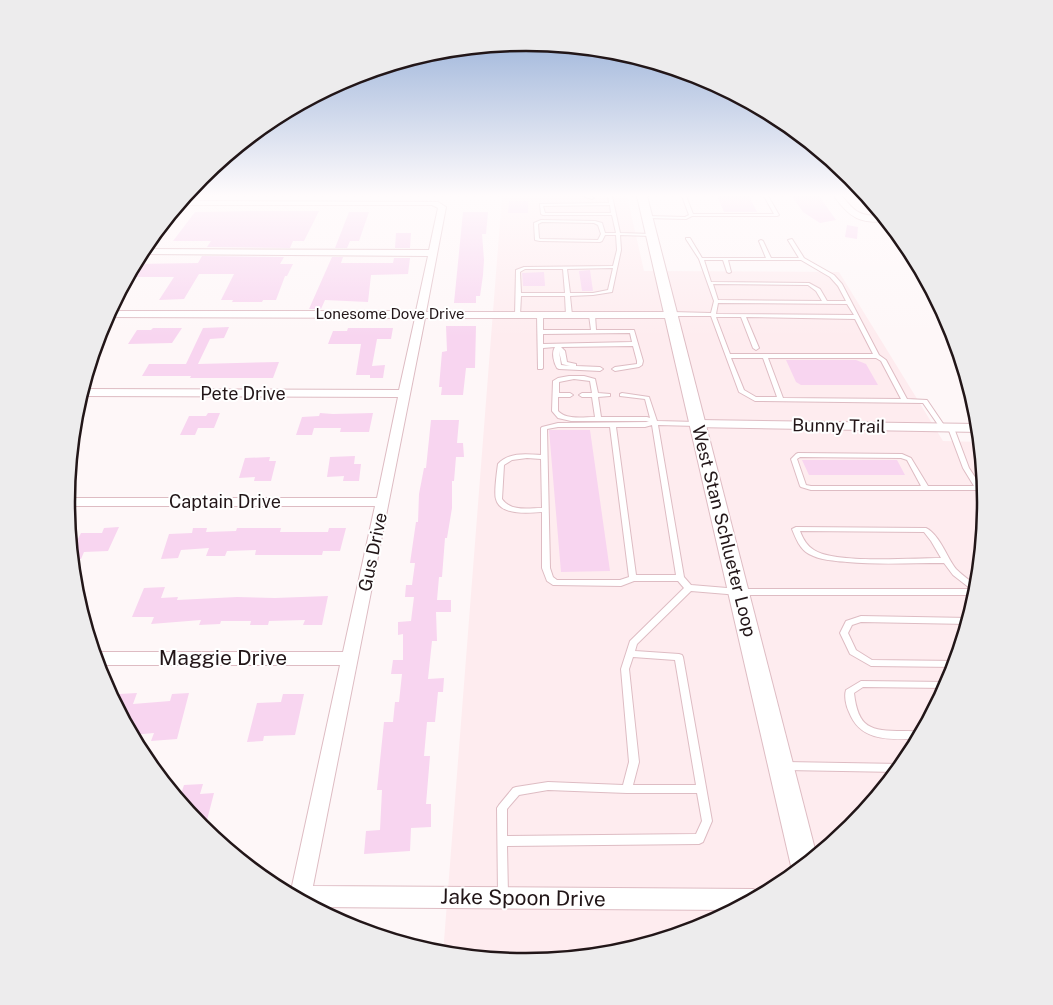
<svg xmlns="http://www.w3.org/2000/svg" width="1053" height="1005" font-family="'Public Sans',sans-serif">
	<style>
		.built { fill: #feecef }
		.building { fill: #f8d5f0 }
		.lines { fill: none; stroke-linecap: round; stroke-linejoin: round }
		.service-casing { stroke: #debcc3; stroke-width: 2 }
		.minor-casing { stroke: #debcc3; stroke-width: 2 }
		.tertiary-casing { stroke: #debcc3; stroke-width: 2 }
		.secondary-casing { stroke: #debcc3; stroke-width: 2 }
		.service { fill: #fff; fill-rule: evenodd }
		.minor { fill: #fff; fill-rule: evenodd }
		.tertiary { fill: #fff; fill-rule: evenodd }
		.secondary { fill: #fff; fill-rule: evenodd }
		.labels { text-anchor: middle; stroke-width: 4; stroke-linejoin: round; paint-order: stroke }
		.far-street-label { font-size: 15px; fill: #221618; stroke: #fff }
		.street-label { font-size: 18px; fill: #221618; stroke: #fff }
		.near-street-label { font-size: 21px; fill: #221618; stroke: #fff }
		.rim { fill: none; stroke: #221618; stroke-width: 2.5 }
	</style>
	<rect width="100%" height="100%" fill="#fef7f8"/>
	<!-- built -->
	<path class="built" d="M502 196H627L644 271 839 272 943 441 981 442 986 503 978 593 951 679 909 758 852 828 782 885 702 928 616 954 526 962 443 954Z"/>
	<!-- building -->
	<path class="building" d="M717 196H749L757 212H724Z
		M792 196H819L836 220 820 223 803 212Z
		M509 201H528V213H508Z
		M257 211H319L304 241H293L290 248 207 247 211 241H173L195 212Z
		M349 212H369L359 241H350L347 248H335Z
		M463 212H488L486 234H482L484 260 483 275 480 296H476V303H454Z
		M847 225 858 227 857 239 845 237Z
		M396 233H411L410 248H395Z
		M202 256 284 257 280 264H293L287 276H285L276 300H263L262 302H232L233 300H221L234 274H199L184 299 159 300 174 277H128L135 264 198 263Z
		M332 257H343L341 263H393L394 258H410L408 274 371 275 368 302 325 300 321 309H309Z
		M590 270 593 291H582L579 271Z
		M544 272 545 286H523L522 273Z
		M446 326H476L475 368H466L463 395H441L442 387H439L442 352 447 351Z
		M229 327 224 338 210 339 198 364 279 362 273 378H190L191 376H142L149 364H186L203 328Z
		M153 328H182L172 343 128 344 137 330H151Z
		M348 328H393L391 339H377L372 366 385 365 383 378H370V375H356L361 344H328L333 331H347Z
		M786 360H856L866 364 878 385H801L796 382Z
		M208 413H220L214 428H198L195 435H180L189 416H206Z
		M320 413 333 414 373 413 369 432H340L341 428H314L312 435H296L302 417 319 416Z
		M431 420H459L457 443H463L464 457H456L454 481H452V508L447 538H445L442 577H439L437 600H451V612H436L437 641H432L428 679 444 678 443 692H438L435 722H427L424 756H430L426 804H431V827L411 828 410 851 364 854 366 831 380 830 382 790H377L384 722H393L395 702H399L402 674H391L393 660H403V634L398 635V622L411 621 414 597H405L406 585H412L415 563H410L416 522H418L419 494 424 468H426Z
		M549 430H590L610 571 561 572Z
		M355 456 354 464H361L359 481H343L344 476 327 477 330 457Z
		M270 457 269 461H276L271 481H254L255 477 239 478 245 458Z
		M802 460H897L905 475H809Z
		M119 527 108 551 84 552 81 559H72L71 552 81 533H102L104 528Z
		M193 528H207L206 532 236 531 237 528H281L280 532H328L329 528H346L340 551H323L322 555H255L256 550 227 551 225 556H206L209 548 181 550 178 558 161 559 169 534 192 533Z
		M165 587 161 598 178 597 177 600 237 597 275 598 328 596 322 625H303L305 620 269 621 268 625H250L251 621H221L220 624 199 625 201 620 151 624 154 617H132L144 588Z
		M137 693 133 704 170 701 172 694 189 693 177 739 151 741 154 733 132 735 115 704 119 694Z
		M283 694H304L295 735 264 736 263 741 247 742 257 703 281 702Z
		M203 784 200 794 214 793 206 824H198L172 792 182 791 184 785Z"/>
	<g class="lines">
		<defs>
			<path id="service" d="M583 196H589L594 198 592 199Z
				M608 196H612L620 233 652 234 654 235 652 236 620 235 621 250 612 292 593 295 570 296 572 315 569 317 566 315 565 296H521L520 315 517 317 515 316 516 270 524 267 613 266 617 250 616 235H605L602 241 600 242 540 241 535 240 534 223 541 220 595 221 602 223 605 233H616L612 215H543L541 214 540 204 609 203ZM610 205 611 213H545L543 206ZM542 222 594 223 598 225 601 234 598 240 540 239 539 238 538 224ZM613 268 608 290 593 293H570L567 269ZM525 269H563L565 293H521L520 272Z
				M682 196H686L693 214H774L764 196H768L779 215 777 216H692L686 219 647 218 645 217 647 216 685 217 689 215Z
				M686 238H690L702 258H766L759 241 761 240 763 241 771 258H799L788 240 792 239 804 258 834 275 842 284 879 355 886 360 907 399 927 400 946 428 945 429H941L923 403 755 401 739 392 711 316H672L669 314 672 312 711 313 714 301 699 259 686 239ZM704 260H723L727 272 729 273 731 272 728 260H801L830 277 838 286 846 301H827L820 289 809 283 711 282ZM713 284 808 285 816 291 822 301 718 300ZM718 303 847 304 854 315 716 314ZM716 317H741L753 348 756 350 759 348 746 317 855 319 873 354H730ZM731 358H763L777 397H756L744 390ZM768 358H876L881 361 901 399 783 398Z
				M540 313 543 315V330H591L589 315 592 313 595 315 596 330H634L643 361 642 365 639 367 615 371 612 369 615 367 637 364V361L633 346 561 347 565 351 567 362 576 364V366L600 367 603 369 600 371 559 369 557 368C554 363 551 353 555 347L543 348V368L542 369H538L537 315ZM630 333 632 342 543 344V334ZM559 351 562 364 570 366 561 365Z
				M569 376H584L595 379 598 393 610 394V396L598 397 601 417H647L650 418 645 399 620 396V394L622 393 649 397 657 421 697 422 700 424 697 426 658 425 684 577 691 585 739 589H971L953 575 944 563C912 563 879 565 847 562 835 561 820 560 809 554 800 549 796 539 792 529L796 527 926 528C940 535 947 558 956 569 963 576 971 581 978 587L977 595H739L691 591 637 644 635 651 679 654 682 655 683 657 712 821 703 842 699 844 507 846 508 895 507 899 503 900 499 899 498 895 497 808 499 805 513 788 516 787 548 782 623 785 629 762 621 669 630 641 684 588 678 581H634L621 586 553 585 547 581 542 568V512C529 513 500 516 496 499 494 494 497 471 498 464 509 452 526 454 541 455V428L542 427 558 423 649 422 646 421H571L558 418 552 411 553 381 558 378ZM574 379 590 381 592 393H582L579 395 582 397H592L595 417C583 417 566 420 558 411V397H570L573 395 570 393H559V382ZM652 425 676 575H636L616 427H645ZM558 427H610L629 577 620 580H557L553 577 550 568 547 429ZM527 458 541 459 542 508C529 508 511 512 502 499L504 465 512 460ZM800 531 924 532 931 541 941 558C913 558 835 564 814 550 807 546 803 539 800 531ZM633 657 675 660 696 785H633L639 762 629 669ZM548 790 627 793H697L702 821 696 834 507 836V809L519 795Z
				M951 426 954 428 969 468 986 494V502H984L976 490H811L801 487 800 486 791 459 796 454 798 453 902 454 911 458 928 486H974L963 468 948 428ZM800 457 901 458 907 460 921 486H811L806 485 797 459Z
				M861 616 969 618H970L968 624 861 622 852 625 848 633 856 650 872 660 957 661 955 667 871 666 850 654 840 633 846 621Z
				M861 681 948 682H950L946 688 863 687 854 693C858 728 870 731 903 731 910 731 916 731 923 732L919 739C891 739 861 743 849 712 846 706 844 696 846 690Z
				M786 762 901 764 903 765 898 772 786 770 783 769 781 766 783 763Z"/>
			<path id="minor" d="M834 196H842C856 214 861 216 884 216L888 221C860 224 850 218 834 196Z
				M182 201 438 202 446 207 426 312H672L677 315 672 318H425L313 886 753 889 761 893 762 896 734 910 312 907 283 892 285 889 292 886 340 665H97L93 652H343L375 506H67V498H377L398 397 80 396 82 389 399 390 415 318 107 317 110 311H416L428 256 140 254 143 249 429 250 438 208 432 205H178Z"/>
			<path id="tertiary" d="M698 420 979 424 980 432 693 427 691 424 693 421Z"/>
			<path id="secondary" d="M637 196H647L817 857 795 875 791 866Z"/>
		</defs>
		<!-- service casing -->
		<use href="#service" class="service-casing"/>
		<!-- minor casing -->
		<use href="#minor" class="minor-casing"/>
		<!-- tertiary casing -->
		<use href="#tertiary" class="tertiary-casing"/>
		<!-- secondary casing -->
		<use href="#secondary" class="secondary-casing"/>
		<!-- service -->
		<use href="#service" class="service"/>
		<!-- minor -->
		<use href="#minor" class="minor"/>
		<!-- tertiary -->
		<use href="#tertiary" class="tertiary"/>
		<!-- secondary -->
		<use href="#secondary" class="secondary"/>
	</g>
	<!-- sky -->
	<linearGradient id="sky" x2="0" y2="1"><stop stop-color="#8ca8d4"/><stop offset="0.58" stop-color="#fffbfc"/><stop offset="1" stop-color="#fffbfc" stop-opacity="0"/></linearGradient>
	<rect width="1053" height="337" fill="url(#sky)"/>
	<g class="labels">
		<!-- far-street labels -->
		<g class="far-street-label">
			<text x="390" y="319">Lonesome Dove Drive</text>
		</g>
		<!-- street labels -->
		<g class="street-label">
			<text x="243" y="400">Pete Drive</text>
			<text transform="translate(839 426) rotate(1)" y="6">Bunny Trail</text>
			<text x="225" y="508">Captain Drive</text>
			<text transform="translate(724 531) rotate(76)" y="6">West Stan Schlueter Loop</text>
			<text transform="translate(373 552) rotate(-78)" y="6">Gus Drive</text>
		</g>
		<!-- near-street labels -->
		<g class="near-street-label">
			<text x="223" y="665">Maggie Drive</text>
			<text transform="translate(523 898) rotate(1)" y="7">Jake Spoon Drive</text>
		</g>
	</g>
	<!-- crop -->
	<path d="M0 0H1053V1005H0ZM75 502a451 451 0 1 1 902 0a451 451 0 1 1-902 0Z" fill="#edeced" fill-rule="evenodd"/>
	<path class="rim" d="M75 502a451 451 0 1 1 902 0a451 451 0 1 1-902 0Z"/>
</svg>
